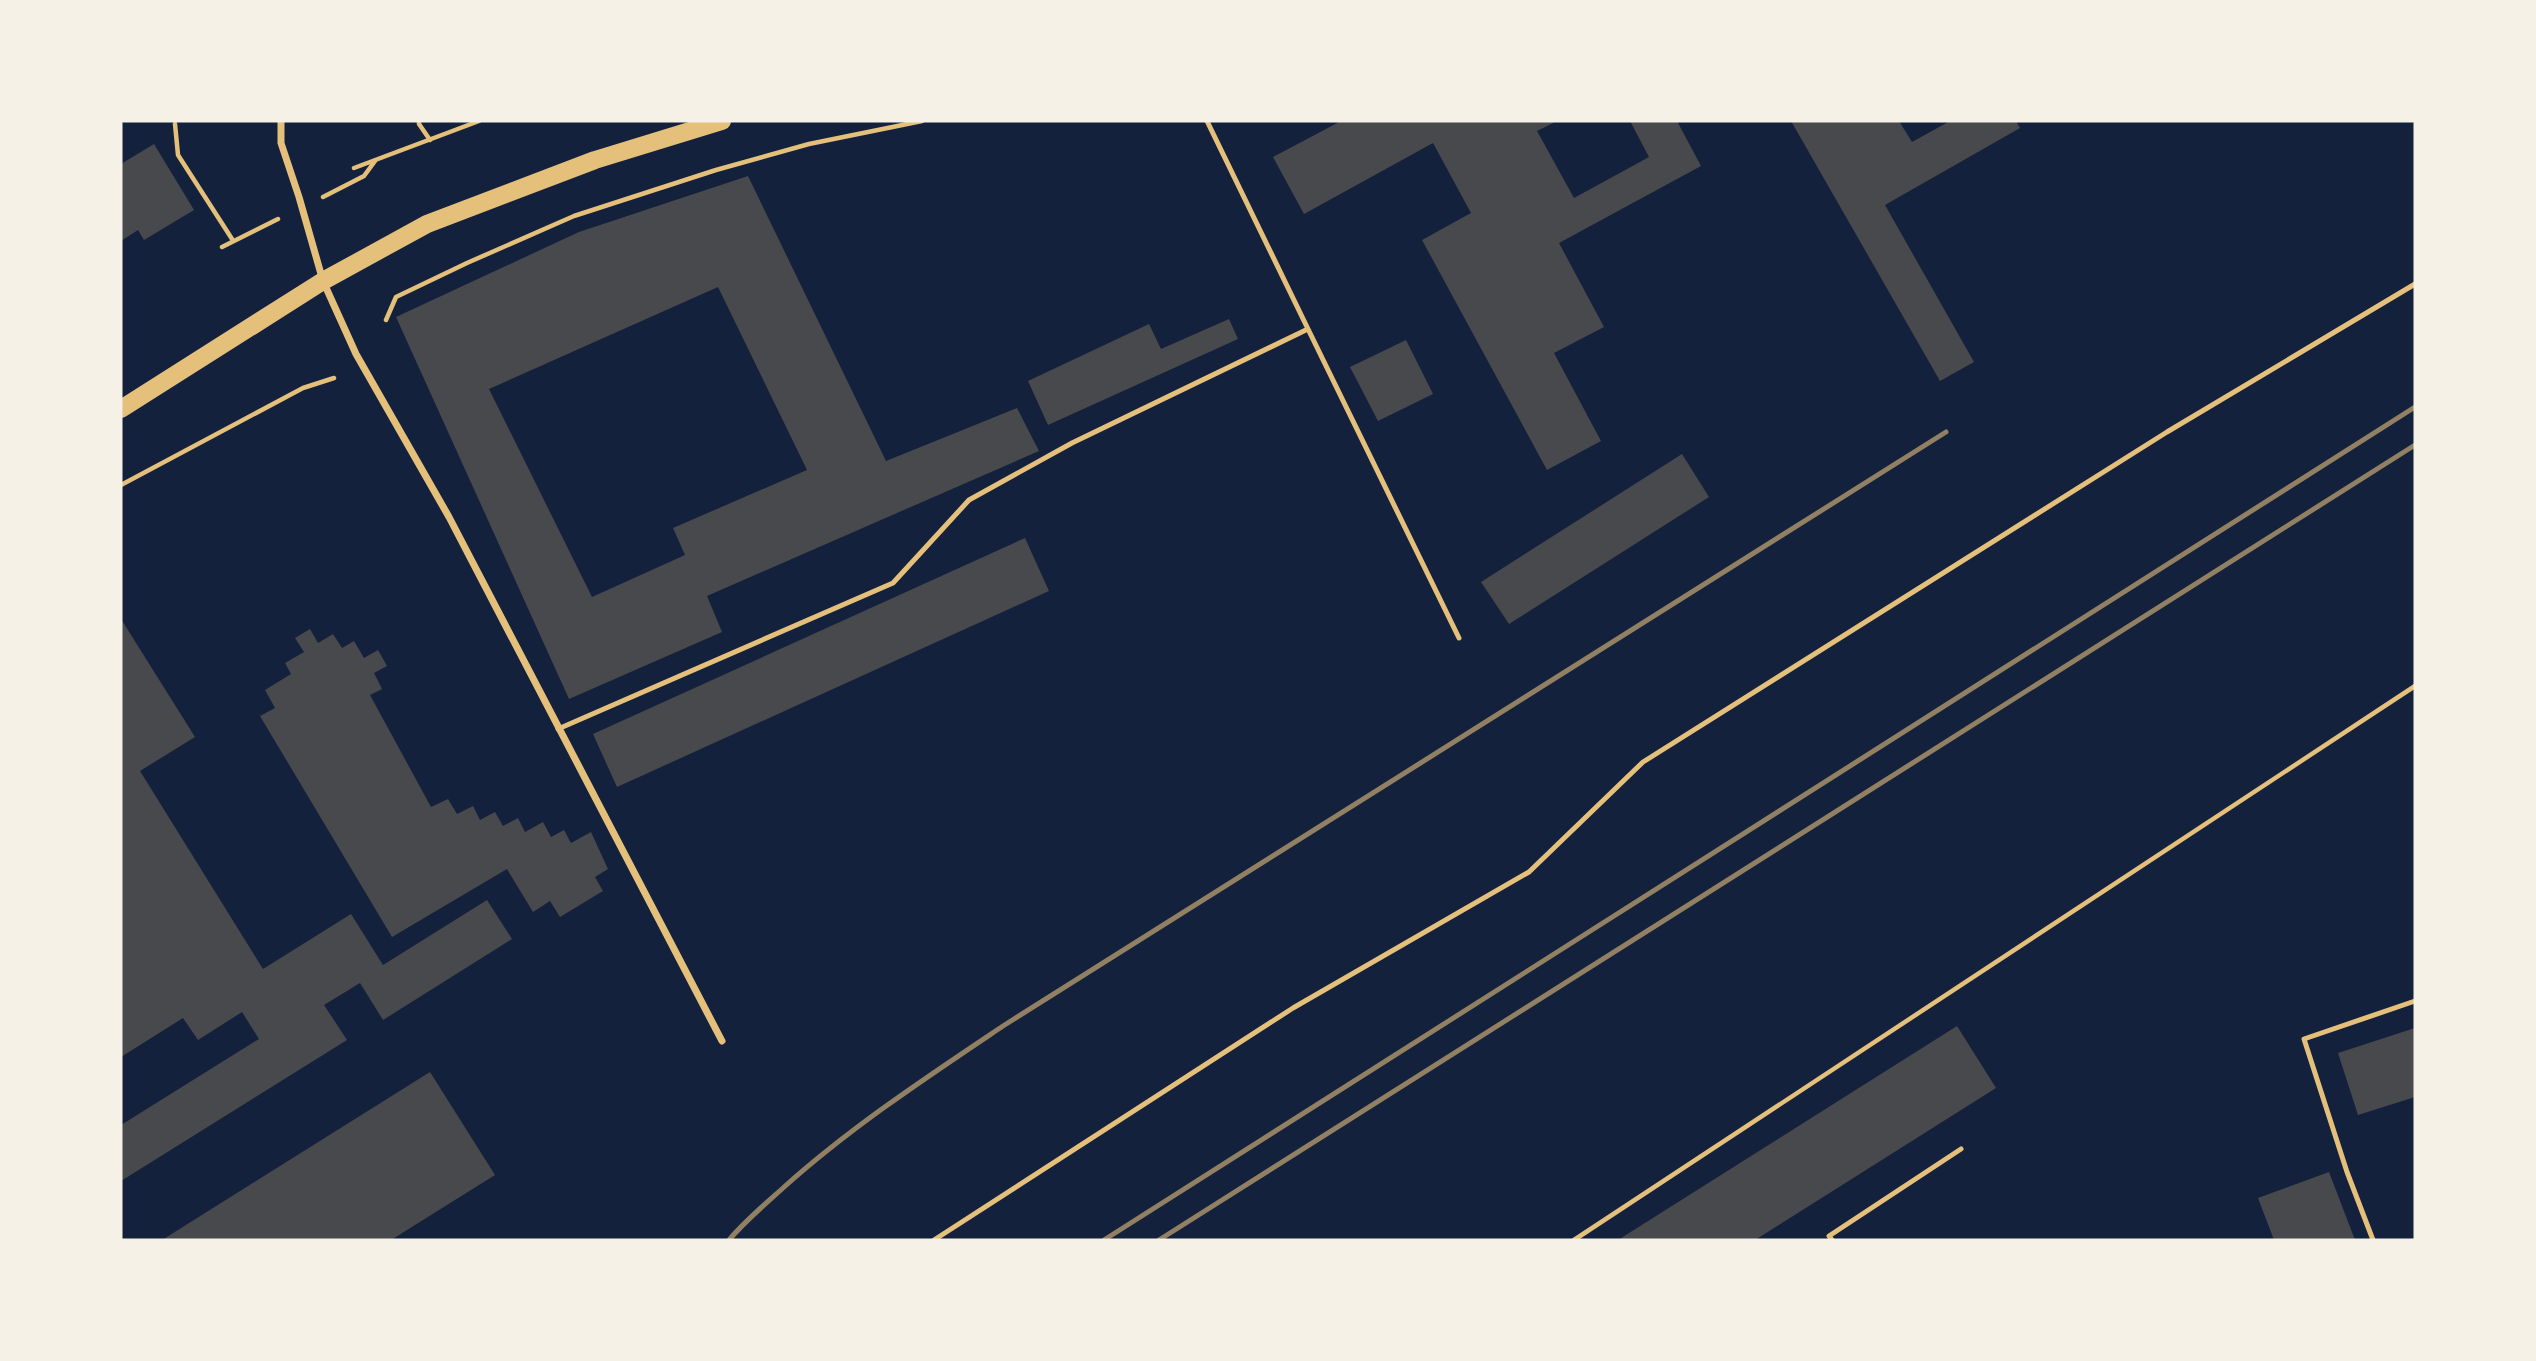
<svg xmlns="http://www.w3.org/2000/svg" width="2536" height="1361" font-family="'IBM Plex Sans',sans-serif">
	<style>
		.building { fill: #48494c; fill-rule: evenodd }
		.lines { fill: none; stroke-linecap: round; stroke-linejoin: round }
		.path { stroke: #e5c07b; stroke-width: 4.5 }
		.service { stroke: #e5c07b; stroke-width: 5 }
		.minor { stroke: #e5c07b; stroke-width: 7 }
		.primary { stroke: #e5c07b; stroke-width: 18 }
		.rail { stroke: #918062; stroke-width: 5 }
	</style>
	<rect width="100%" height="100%" fill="#14213d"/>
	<!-- building -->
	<path class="building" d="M1341 121H1557L1537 131 1574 198 1649 157 1630 121H1677L1701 166 1559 243 1604 327 1554 353 1601 441 1547 470 1422 240 1471 213 1433 143 1304 214 1273 157Z
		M1791 121H1899L1912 142 1950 121H2016L2020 128 1885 205 1974 362 1940 381Z
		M154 144 194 210 144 240 138 230 121 241V164Z
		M748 176 886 461 1017 408 1039 451 707 596 722 632 569 699 396 317 579 232ZM718 287 807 470 673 528 685 555 592 597 489 389Z
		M1229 319 1238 339 1048 425 1028 381 1149 324 1161 349Z
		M1406 340 1433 394 1378 421 1350 367Z
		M1682 454 1709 497 1509 624 1481 582Z
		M1025 538 1049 591 617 787 593 734Z
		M121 619 195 737 140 771 263 969 351 914 383 965 487 900 512 939 383 1020 360 983 324 1005 347 1040 121 1181V1125L259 1039 242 1012 198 1040 183 1018 121 1057Z
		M310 629 318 643 333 634 342 648 354 641 364 658 378 650 387 666 374 673 382 689 370 695 431 807 448 799 457 814 473 806 480 820 495 812 503 826 518 818 525 832 543 822 551 837 564 830 571 843 591 832 608 869 595 877 603 891 560 917 550 901 533 912 507 869 392 937 260 716 275 708 265 690 291 674 285 663 304 652 295 638Z
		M1957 1026 1996 1088 1755 1240H1618Z
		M2415 1028V1097L2358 1115 2338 1053Z
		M430 1072 495 1175 391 1240H162Z
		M2329 1172 2355 1240H2274L2258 1198Z"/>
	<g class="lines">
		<!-- path -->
		<path class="path" d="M419 121V124L430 140
			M175 124 178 155 232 239
			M354 168 479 121
			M323 197 364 176 375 161
			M222 247 278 219
			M386 320 396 297 467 263 574 216 716 170 809 144 922 121
			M121 485 303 388 334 378
			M1574 1240 2415 686"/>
		<!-- service -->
		<path class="service" d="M1308 329 1459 638
			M558 729 893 583 969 500 1072 443 1308 329 1207 121
			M934 1240 1293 1008 1529 872 1643 762 2167 432 2415 284
			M1832 1240 1829 1236 1961 1149
			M2373 1240 2347 1172 2304 1039 2415 1001"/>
		<!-- minor -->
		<path class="minor" d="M281 121V143L299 197 323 281 356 354 449 517 722 1041"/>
		<!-- primary -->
		<path class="primary" d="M121 409 323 281 427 224 595 160 722 121"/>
		<!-- rail -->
		<path class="rail" d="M729 1240C745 1221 764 1205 783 1188 851 1127 927 1077 1003 1026L1946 432
			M1104 1240 2415 407
			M1159 1240 2415 445"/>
	</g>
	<!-- border -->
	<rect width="2536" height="1361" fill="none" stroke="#f6f1e7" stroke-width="245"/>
</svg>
